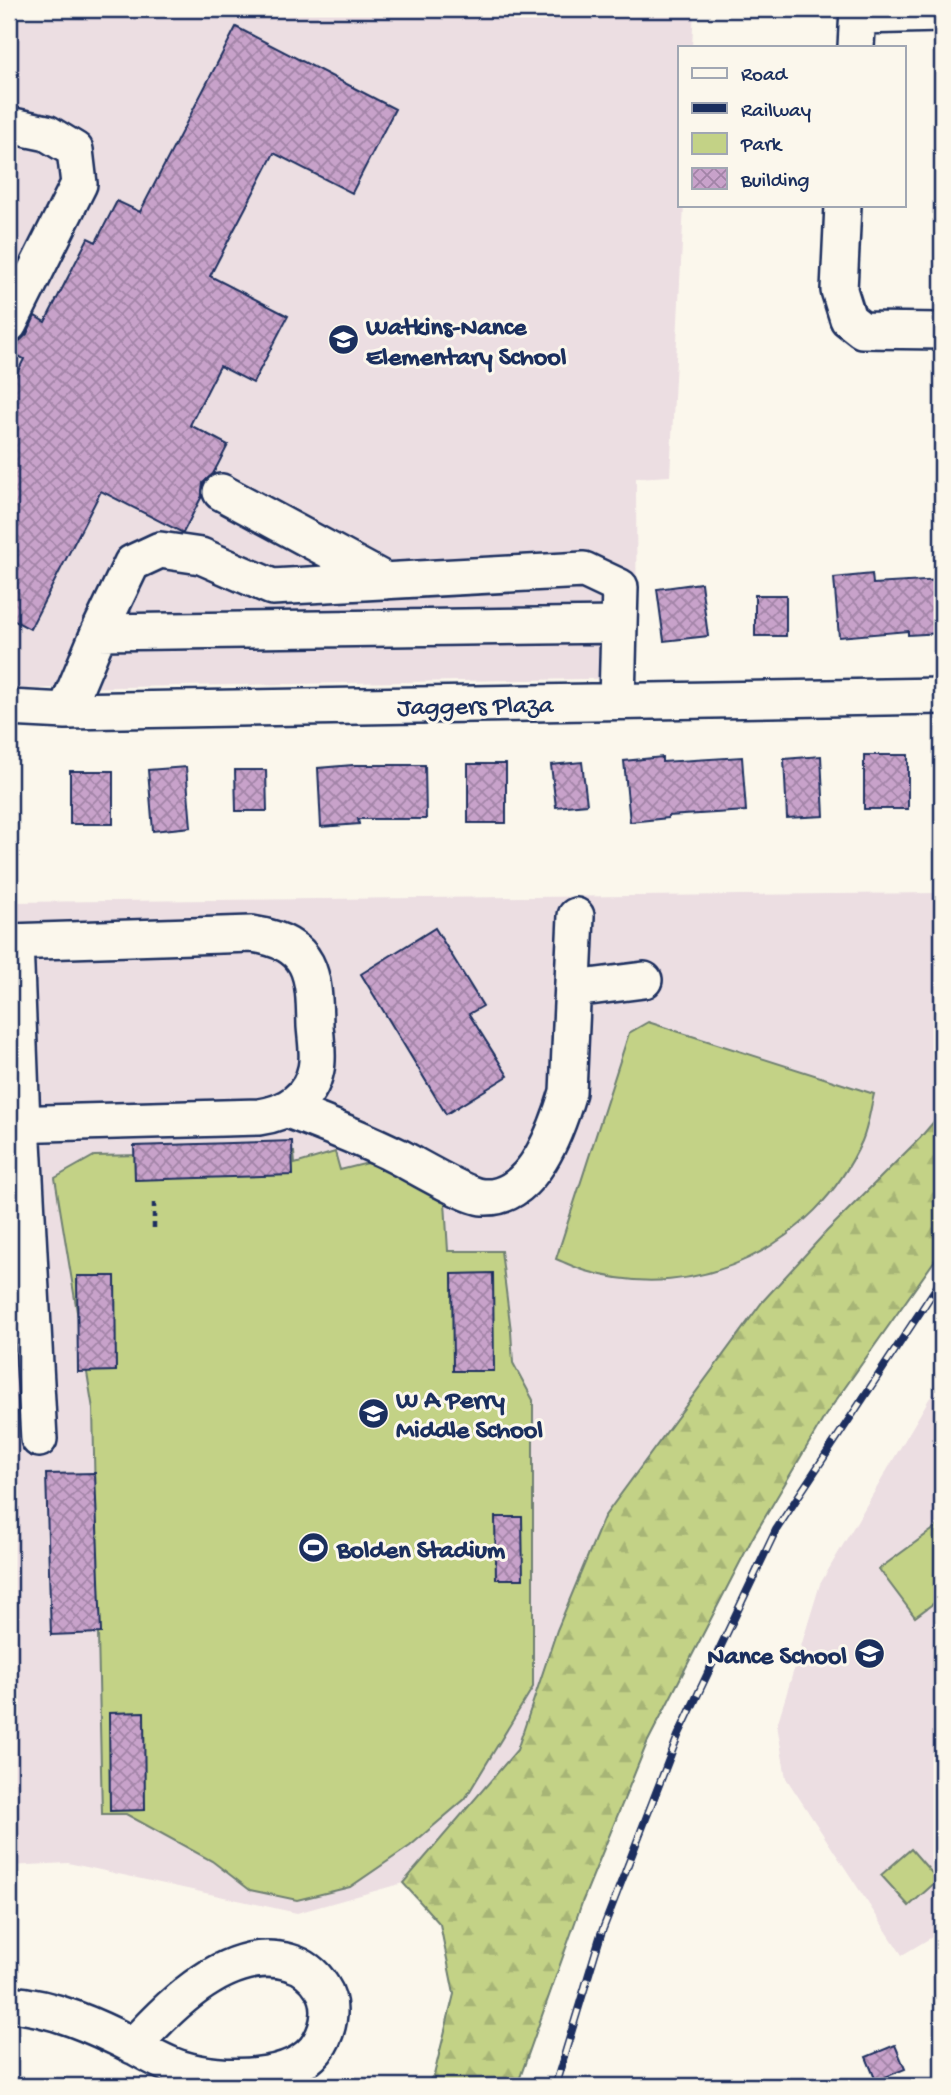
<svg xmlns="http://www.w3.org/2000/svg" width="951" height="2095" font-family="'Gochi Hand',sans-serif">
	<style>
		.built { fill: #ecdee2 }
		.forest { fill: url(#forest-firs); stroke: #6f8072; stroke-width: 2 }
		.park { fill: #c3d286; stroke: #6f8072; stroke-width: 2 }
		.building { fill: url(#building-cross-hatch); stroke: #1b2f5e; stroke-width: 2 }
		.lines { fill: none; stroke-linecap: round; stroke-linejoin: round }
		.minor-casing { stroke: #1b2f5e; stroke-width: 40 }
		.path { stroke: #1b2f5e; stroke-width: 4.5; stroke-dasharray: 5 5; stroke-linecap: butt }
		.minor { stroke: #fbf7ec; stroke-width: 35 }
		.rail-casing { stroke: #1b2f5e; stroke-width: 8 }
		.rail { stroke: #fbf7ec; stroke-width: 5; stroke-dasharray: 16; stroke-linecap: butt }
		.labels { text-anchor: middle; stroke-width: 6; stroke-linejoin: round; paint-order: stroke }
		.poi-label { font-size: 26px; font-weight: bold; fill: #1b2f5e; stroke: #fbf7ec; text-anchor: start }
		.street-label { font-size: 26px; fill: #1b2f5e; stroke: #fbf7ec }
	</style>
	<defs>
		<pattern id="forest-firs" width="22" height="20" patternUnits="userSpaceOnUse" patternTransform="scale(1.75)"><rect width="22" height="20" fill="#c3d286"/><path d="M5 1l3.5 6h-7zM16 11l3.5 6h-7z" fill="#a7b576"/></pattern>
		<pattern id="building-cross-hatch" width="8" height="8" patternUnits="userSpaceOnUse" patternTransform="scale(1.75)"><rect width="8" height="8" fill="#c8a2ca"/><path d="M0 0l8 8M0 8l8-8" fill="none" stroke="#a284a7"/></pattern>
	</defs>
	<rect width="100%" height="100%" fill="#fbf7ec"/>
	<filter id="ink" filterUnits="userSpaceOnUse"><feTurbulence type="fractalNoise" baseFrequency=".0143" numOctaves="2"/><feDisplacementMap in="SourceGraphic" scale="14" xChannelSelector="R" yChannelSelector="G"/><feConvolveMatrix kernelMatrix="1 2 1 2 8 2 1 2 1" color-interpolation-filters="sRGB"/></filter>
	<g filter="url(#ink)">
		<!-- built -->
		<path class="built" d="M442 9H694L692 47H680V205H684L670 476 636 478 637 678 9 689V20Z
			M942 893V1137L567 1713 403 1883 297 1913 68 1863 9 1866V902Z
			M942 1383V1931L902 1955 786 1778 777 1725 820 1584 929 1399Z"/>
		<!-- forest -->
		<path class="forest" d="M942 1112V1250L825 1416 752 1539 647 1743 583 1900 517 2086H424L434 2075 454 1994 440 1924 403 1883 517 1750 557 1630 604 1517 763 1301 827 1231 920 1138Z"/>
		<!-- park -->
		<path class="park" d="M648 1022 874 1094C870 1110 868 1127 862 1141 815 1246 698 1305 586 1271 576 1268 566 1263 556 1259L629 1033Z
			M294 1152 295 1164 335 1152 340 1170 376 1161 445 1202 448 1251H501L511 1331 513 1363 533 1400V1687L465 1799 410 1846 350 1887 297 1900 250 1890 212 1861 126 1814H102L93 1409 55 1178 94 1156Z
			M942 1523V1597L915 1617 879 1569Z
			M911 1849 938 1880 909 1906 881 1875Z"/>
		<!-- building -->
		<path class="building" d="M236 27 395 109 352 193 274 153 210 276 288 316 253 383 220 366 190 425 228 445 213 474 203 483 202 496 183 533 101 491 30 629 9 618V389L24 359 10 352 15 343 21 340 27 334 35 316 45 322 88 238 96 242 117 201 140 212Z
			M872 574 873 584 942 580V633L908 635V631L839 637 834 578Z
			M701 583 708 636 664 641 657 589Z
			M755 595H786V636H755Z
			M864 755H908V809H864Z
			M821 756 824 816 787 818 784 759Z
			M662 757V762L742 757 746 811 668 816V818L630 822 624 761Z
			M582 762 587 804 556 807 551 765Z
			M468 764H506V823H468Z
			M353 765H425L426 819H358L359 824 321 827 318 768Z
			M186 767 191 827 153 831 148 770Z
			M235 770H266L267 811H236Z
			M70 771H113V824H70Z
			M435 928 483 1006 469 1014 508 1076 446 1114 361 974Z
			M292 1141 293 1175 135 1180 134 1146Z
			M493 1273 494 1371H453L452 1274Z
			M77 1276H115L116 1371 78 1372Z
			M95 1473 101 1633 51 1635 46 1474Z
			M495 1517H522L523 1579H496Z
			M144 1712 145 1810 110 1811 109 1713Z
			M895 2045 905 2069 876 2081 866 2057Z"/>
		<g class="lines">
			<defs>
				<path id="minor" d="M859 16 942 14
					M856 47 858 9
					M9 125 47 133 75 150 79 184 9 324
					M843 205 839 290 848 319 862 330 942 331
					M221 492 386 581
					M99 632 619 625
					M9 708 66 711 942 696
					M66 711 99 632 132 563 160 550 201 556 272 587 584 570 620 587 617 701
					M9 942 252 934C313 943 314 974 315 1026 316 1040 319 1056 316 1069 310 1099 287 1113 259 1117L9 1124
					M15 942 22 1123 39 1439
					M574 989 644 980
					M288 1110C325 1124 361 1138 397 1156 415 1165 466 1196 483 1197 533 1200 557 1129 568 1092L576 916
					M9 2004C53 2007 95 2026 134 2046 150 2055 165 2064 182 2069 221 2081 297 2083 320 2043 330 2026 333 2003 322 1987 314 1974 304 1966 289 1962 229 1945 170 2005 133 2046"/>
			</defs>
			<!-- minor casing -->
			<use href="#minor" class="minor-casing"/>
			<!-- path -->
			<path class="path" d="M154 1203V1231"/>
			<!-- minor -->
			<use href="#minor" class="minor"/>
			<defs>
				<path id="rail" d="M555 2086 601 1934 678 1736 776 1530 942 1279"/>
			</defs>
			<!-- rail casing -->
			<use href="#rail" class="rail-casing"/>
			<!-- rail -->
			<use href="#rail" class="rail"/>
		</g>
	</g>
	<!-- icons -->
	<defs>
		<symbol id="school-disc" viewBox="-11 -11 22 22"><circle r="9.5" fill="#1b2f5e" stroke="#fbf7ec"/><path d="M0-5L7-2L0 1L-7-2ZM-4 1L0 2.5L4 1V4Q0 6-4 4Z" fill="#fff"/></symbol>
		<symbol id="stadium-disc" viewBox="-11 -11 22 22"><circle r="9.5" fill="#1b2f5e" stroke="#fbf7ec"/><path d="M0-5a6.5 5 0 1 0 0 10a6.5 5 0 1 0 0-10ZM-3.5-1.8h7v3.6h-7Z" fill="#fff"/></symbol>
	</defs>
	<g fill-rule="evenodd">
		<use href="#school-disc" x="326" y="322" width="35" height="35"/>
		<use href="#school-disc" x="356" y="1396" width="35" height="35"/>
		<use href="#stadium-disc" x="296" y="1530" width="35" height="35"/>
		<use href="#school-disc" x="852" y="1636" width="35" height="35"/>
	</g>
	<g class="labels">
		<!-- poi labels -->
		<g class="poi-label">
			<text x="366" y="334">Watkins-Nance<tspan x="366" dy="30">Elementary School</tspan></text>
			<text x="396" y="1407">W A Perry<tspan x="396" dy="30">Middle School</tspan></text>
			<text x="337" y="1557">Bolden Stadium</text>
			<text x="847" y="1663" text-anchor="end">Nance School</text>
		</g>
		<!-- street labels -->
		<g class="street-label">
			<text transform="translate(475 704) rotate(-1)" y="9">Jaggers Plaza</text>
		</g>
	</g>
	<!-- margin -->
	<rect width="951" height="2095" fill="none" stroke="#fbf7ec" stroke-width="35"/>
	<rect x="18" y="18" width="916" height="2060" fill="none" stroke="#1b2f5e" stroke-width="2.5" filter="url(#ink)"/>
	<!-- legend -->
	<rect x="678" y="46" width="228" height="161" fill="#fbf7ec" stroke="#a1a7b3" stroke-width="2"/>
	<rect x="692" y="68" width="35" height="10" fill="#fbf7ec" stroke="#a1a7b3" stroke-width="2"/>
	<text x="741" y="80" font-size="21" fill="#1b2f5e">Road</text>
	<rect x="692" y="103" width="35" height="10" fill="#1b2f5e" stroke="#a1a7b3" stroke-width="2"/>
	<text x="741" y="116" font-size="21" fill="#1b2f5e">Railway</text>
	<rect x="692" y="133" width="35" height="21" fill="#c3d286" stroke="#a1a7b3" stroke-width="2"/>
	<text x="741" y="150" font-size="21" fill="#1b2f5e">Park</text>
	<rect x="692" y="168" width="35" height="21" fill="url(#building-cross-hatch)" stroke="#a1a7b3" stroke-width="2"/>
	<text x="741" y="186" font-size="21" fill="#1b2f5e">Building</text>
</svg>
